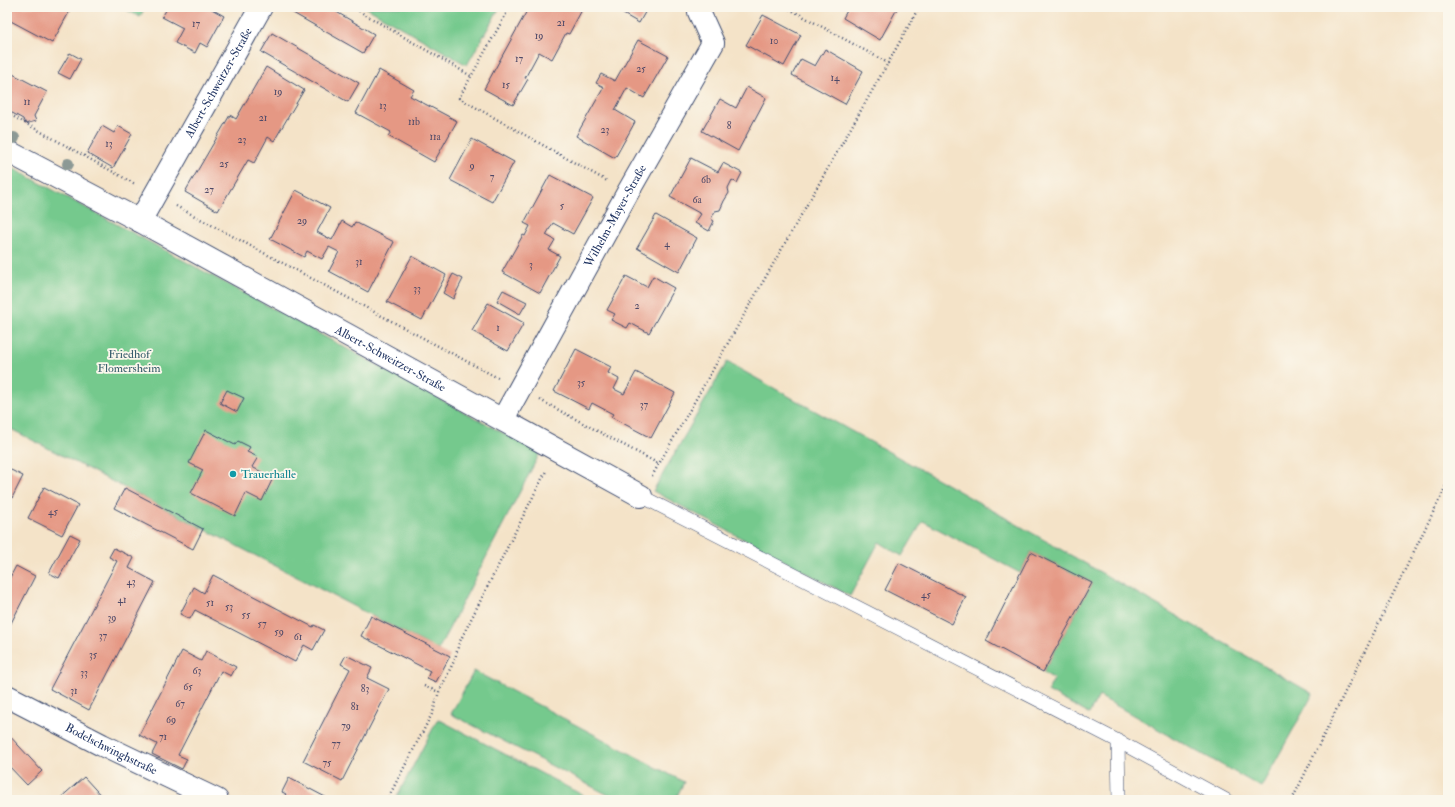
<svg xmlns="http://www.w3.org/2000/svg" width="1455" height="807" font-family="'IM FELL Double Pica',serif">
	<style>
		.green { fill: #74c98d; stroke: #487c76 }
		.building { fill: #e59884 }
		.lines { fill: none; stroke-linecap: round; stroke-linejoin: round }
		.service-casing { stroke: #3c4a6e; stroke-width: 14 }
		.minor-casing { stroke: #3c4a6e; stroke-width: 24 }
		.path { stroke: #3c4a6e; stroke-width: 2.5; stroke-dasharray: 1 3; stroke-linecap: butt }
		.service { stroke: #fff; stroke-width: 13 }
		.minor { stroke: #fff; stroke-width: 22 }
		.tree { fill: #8c9995 }
		.culture-dot { fill: #0f9aa8; stroke: #fbf7ec; stroke-width: 1.5 }
		.labels { text-anchor: middle; stroke-width: 3.5; stroke-linejoin: round; paint-order: stroke }
		.number-label { font-size: 10px; fill: #4e4968 }
		.street-label { font-size: 12px; fill: #1b2f5e; stroke: #fbf7ec }
		.park-label { font-size: 12px; fill: #365d6c; stroke: #fbf7ec }
		.culture-label { font-size: 12px; fill: #0d838f; stroke: #fbf7ec; text-anchor: start }
	</style>
	<rect width="100%" height="100%" fill="#fbf7ec"/>
	<filter id="ink" filterUnits="userSpaceOnUse"><feTurbulence type="fractalNoise" baseFrequency=".025" numOctaves="2"/><feDisplacementMap in="SourceGraphic" scale="8" xChannelSelector="R" yChannelSelector="G"/><feConvolveMatrix kernelMatrix="1 2 1 2 8 2 1 2 1" color-interpolation-filters="sRGB"/></filter>
	<filter id="wash" filterUnits="userSpaceOnUse"><feTurbulence type="fractalNoise" baseFrequency=".012" numOctaves="4" result="noise"/><feDisplacementMap in="SourceGraphic" scale="16" xChannelSelector="R" yChannelSelector="G"/><feGaussianBlur stdDeviation="0.9" result="paint"/><feColorMatrix in="noise" values="0 0 0 0 0 0 0 0 0 0 0 0 0 0 0 0 0 1.4 0 .05"/><feComposite in="paint" operator="in"/></filter>
	<g filter="url(#wash)">
		<rect width="100%" height="100%" fill="#f4e3c8"/>
		<!-- green -->
		<path class="green" d="M121 7H145L140 17Z
			M365 7H500L467 65Z
			M7 165 540 453 438 650 7 427Z
			M727 362 943 482 1313 694 1261 787 1099 696 1089 714 1048 691 1054 679 1043 672 1092 583 1031 552 1020 573 923 521 902 556 879 542 850 596 653 491Z
			M474 671 684 782 675 800H618L451 714Z
			M438 719 592 800H395Z"/>
		<g id="blocks">
			<!-- building -->
			<path class="building" d="M7 7H72L52 43 7 19Z
				M168 7H208L224 16 207 47 200 43 195 53 175 43 183 28 162 17Z
				M287 7H328L374 34 363 53 286 9Z
				M529 7H581L583 8 569 34 566 33 552 59 539 52 525 78 528 79 513 105 484 89Z
				M611 7H648L639 23Z
				M849 7H898L880 40 843 18Z
				M763 15 801 35 784 66 746 45Z
				M272 33 359 83 348 102 261 52Z
				M638 40 668 56 644 98 627 88 615 110 635 122 615 158 576 136 604 87 596 83 601 74 615 81Z
				M825 49 863 71 845 104 792 75 801 59 815 66Z
				M70 53 81 59 70 79 58 73Z
				M266 67 304 90 274 141 268 137 254 163 248 160 218 211 185 192 230 115 236 119Z
				M379 70 414 90 410 96 457 121 434 162 388 136 391 132 356 113Z
				M7 71 47 92 34 116 36 121 25 124 23 119 7 110Z
				M747 87 766 98 738 151 702 131 720 99 736 108Z
				M102 126 114 133 118 126 132 134 113 168 87 153Z
				M472 139 514 162 492 202 450 180Z
				M691 158 718 172 723 163 742 173 737 183 732 180 728 188 729 193 724 201 720 210 715 211 711 219 714 221 709 231 695 223 701 214 670 197Z
				M550 175 593 198 573 234 553 223 546 235 555 240 549 250 560 256 540 293 502 272 523 235 525 236 530 226 524 223Z
				M296 190 330 208 317 232 332 240 342 221 352 227 355 222 394 242 368 292 329 271 339 252 329 247 322 259 307 251 304 257 270 239Z
				M656 215 697 238 679 272 637 248Z
				M412 256 446 275 422 320 387 302Z
				M453 274 463 279 453 299 443 293Z
				M626 276 647 287 653 276 674 288 649 333 630 323 627 328 611 320 615 314 607 310Z
				M503 290 527 302 520 314 497 301Z
				M488 303 524 323 508 351 472 331Z
				M576 349 611 367 608 373 619 379 614 389 624 394 636 372 675 393 651 438 611 417 613 414 592 403 589 409 554 391Z
				M227 390 244 398 237 412 220 403Z
				M206 430 235 445 238 441 250 447 247 452 258 457 252 467 273 478 262 501 246 493 235 516 191 493 203 470 189 463Z
				M7 468 23 476 7 508Z
				M44 487 78 505 62 535 28 518Z
				M125 488 203 529 193 549 114 508Z
				M70 534 80 539 59 578 49 573Z
				M114 548 134 558 129 568 155 582 89 710 50 689 117 561 109 557Z
				M1031 552 1092 583 1043 672 986 641Z
				M899 563 966 597 952 624 885 590Z
				M16 566 35 576 7 631V583Z
				M213 575 313 627 314 625 324 630 313 650 304 645 295 662 195 610 190 619 180 614 194 587 204 593Z
				M371 616 450 656 436 682 427 678 430 671 361 636Z
				M182 651 201 661 206 651 236 667 231 676 221 671 178 755 187 759 182 769 152 754 157 744 139 735Z
				M346 655 372 668 367 678 389 689 342 781 303 761 350 669 341 664Z
				M7 733 42 771 27 785 7 764Z
				M84 777 105 800H58Z
				M289 778 331 800H282L286 794 282 792Z"/>
		</g>
	</g>
	<g filter="url(#ink)">
		<use href="#blocks" fill-opacity="0" stroke="#3c4a6e" stroke-width="1"/>
		<g class="lines">
			<defs>
				<path id="service" d="M641 496 1118 741 1226 800
					M1118 741 1119 800"/>
				<g id="minor">
					<path id="s1" d="M7 151 140 221 641 496"/>
					<path id="s2" d="M140 221 261 7"/>
					<path id="s3" d="M503 419 628 192 713 43 699 12"/>
					<path id="s4" d="M7 696 102 745 217 800"/>
				</g>
			</defs>
			<!-- service casing -->
			<use href="#service" class="service-casing"/>
			<!-- minor casing -->
			<use href="#minor" class="minor-casing"/>
			<!-- path -->
			<path class="path" d="M352 7 471 76
				M510 7 459 98 607 181
				M786 7 888 63 919 7
				M7 113 135 184
				M176 206 498 378
				M540 400 659 464
				M652 476 888 63
				M424 686 439 692
				M387 800 433 712 439 692 455 659 459 643 546 471
				M1292 800 1448 482"/>
			<!-- service -->
			<use href="#service" class="service"/>
			<!-- minor -->
			<use href="#minor" class="minor"/>
		</g>
		<!-- trees -->
		<g class="tree">
			<circle cx="14" cy="138" r="6"/>
			<circle cx="68" cy="164" r="6"/>
		</g>
	</g>
	<!-- markers -->
	<circle class="culture-dot" cx="233" cy="474" r="4"/>
	<g class="labels">
		<!-- number labels -->
		<g class="number-label">
			<text x="561" y="26">21</text>
			<text x="196" y="27">17</text>
			<text x="539" y="39">19</text>
			<text x="774" y="44">10</text>
			<text x="519" y="62">17</text>
			<text x="641" y="72">25</text>
			<text x="835" y="81">14</text>
			<text x="506" y="88">15</text>
			<text x="278" y="95">19</text>
			<text x="27" y="105">11</text>
			<text x="383" y="109">13</text>
			<text x="263" y="121">21</text>
			<text x="414" y="125">11b</text>
			<text x="729" y="129">8</text>
			<text x="605" y="133">23</text>
			<text x="435" y="140">11a</text>
			<text x="242" y="143">23</text>
			<text x="109" y="147">13</text>
			<text x="224" y="167">25</text>
			<text x="472" y="169">9</text>
			<text x="492" y="180">7</text>
			<text x="706" y="183">6b</text>
			<text x="209" y="193">27</text>
			<text x="697" y="203">6a</text>
			<text x="562" y="209">5</text>
			<text x="302" y="224">29</text>
			<text x="667" y="247">4</text>
			<text x="359" y="265">31</text>
			<text x="531" y="268">3</text>
			<text x="417" y="292">33</text>
			<text x="637" y="309">2</text>
			<text x="498" y="331">1</text>
			<text x="581" y="386">35</text>
			<text x="644" y="408">37</text>
			<text x="53" y="515">45</text>
			<text x="131" y="585">43</text>
			<text x="926" y="598">45</text>
			<text x="122" y="603">41</text>
			<text x="210" y="606">51</text>
			<text x="229" y="610">53</text>
			<text x="246" y="618">55</text>
			<text x="112" y="621">39</text>
			<text x="262" y="627">57</text>
			<text x="279" y="635">59</text>
			<text x="103" y="639">37</text>
			<text x="298" y="640">61</text>
			<text x="93" y="658">35</text>
			<text x="197" y="674">63</text>
			<text x="84" y="676">33</text>
			<text x="188" y="690">65</text>
			<text x="365" y="692">83</text>
			<text x="74" y="694">31</text>
			<text x="180" y="707">67</text>
			<text x="355" y="710">81</text>
			<text x="171" y="723">69</text>
			<text x="346" y="729">79</text>
			<text x="163" y="740">71</text>
			<text x="336" y="747">77</text>
			<text x="327" y="766">75</text>
		</g>
		<!-- street labels -->
		<g class="street-label">
			<text dy="4" stroke="none"><textPath href="#s2" startOffset="159">Albert-Schweitzer-Straße</textPath></text>
			<text dy="4" stroke="none"><textPath href="#s3" startOffset="232">Wilhelm-Mayer-Straße</textPath></text>
			<text dy="4" stroke="none"><textPath href="#s1" startOffset="436">Albert-Schweitzer-Straße</textPath></text>
			<text dy="4" stroke="none"><textPath href="#s4" startOffset="117">Bodelschwinghstraße</textPath></text>
		</g>
		<!-- park labels -->
		<g class="park-label">
			<text x="129" y="358">Friedhof<tspan x="129" dy="14">Flomersheim</tspan></text>
		</g>
		<!-- culture labels -->
		<g class="culture-label">
			<text x="241" y="478">Trauerhalle</text>
		</g>
	</g>
	<!-- margin -->
	<rect width="1455" height="807" fill="none" stroke="#fbf7ec" stroke-width="24"/>
</svg>
